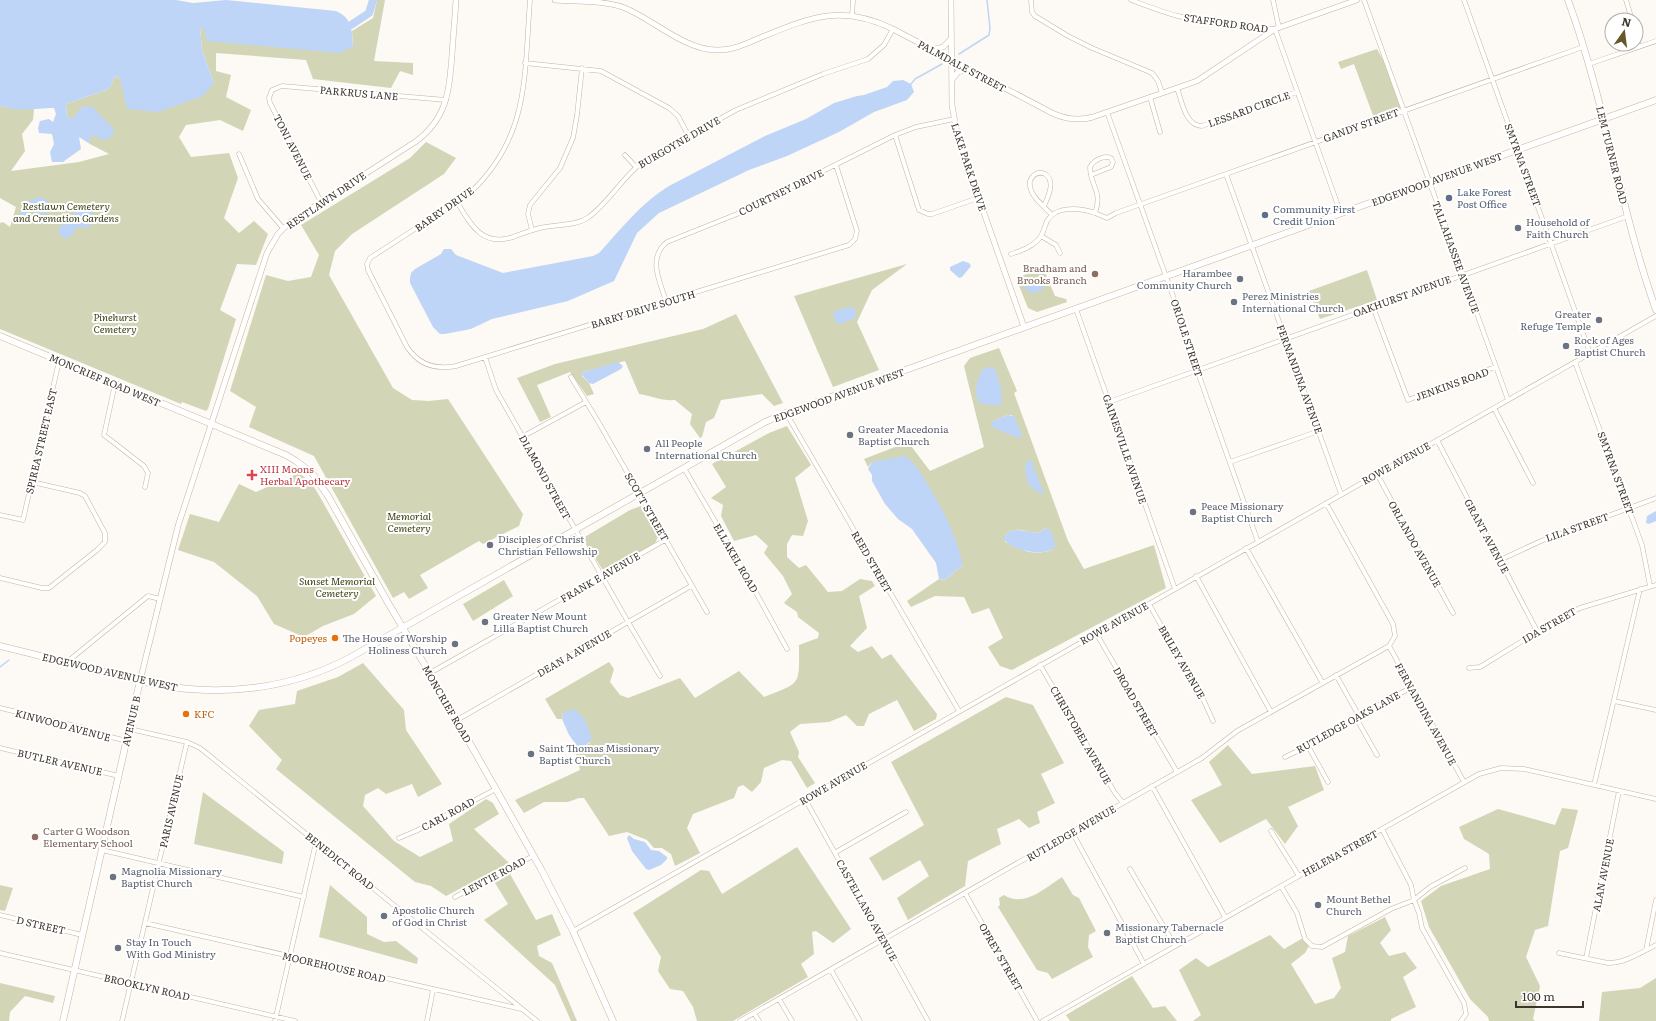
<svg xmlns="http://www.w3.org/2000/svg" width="1656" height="1021" font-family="Literata,serif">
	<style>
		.green { fill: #d2d6b7; fill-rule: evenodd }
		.water { fill: #bfd5f7 }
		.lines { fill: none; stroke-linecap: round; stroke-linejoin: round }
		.stream { stroke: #bfd5f7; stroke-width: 1.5 }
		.river { stroke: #bfd5f7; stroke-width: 8 }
		.minor-casing { stroke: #c8b39d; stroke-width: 5 }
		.tertiary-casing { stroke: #c8b39d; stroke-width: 6 }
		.secondary-casing { stroke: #c8b39d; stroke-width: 7 }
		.primary-casing { stroke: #c8b39d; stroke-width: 7 }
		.minor { stroke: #fff; stroke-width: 4 }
		.tertiary { stroke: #fff; stroke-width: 5 }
		.secondary { stroke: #fff; stroke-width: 6 }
		.primary { stroke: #fff; stroke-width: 6 }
		.service-dot { fill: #5c6f8a; stroke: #fff; stroke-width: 1.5 }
		.worship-dot { fill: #6b7280; stroke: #fff; stroke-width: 1.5 }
		.education-dot { fill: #8d6e63; stroke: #fff; stroke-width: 1.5 }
		.health-dot { fill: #e0444e; stroke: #fff; stroke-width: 1.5 }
		.food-dot { fill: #e8710a; stroke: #fff; stroke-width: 1.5 }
		.labels { text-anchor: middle; stroke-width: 4; stroke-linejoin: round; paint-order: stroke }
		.street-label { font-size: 10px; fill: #3d342b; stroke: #fff }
		.service-label { font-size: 10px; fill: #4e5e75; stroke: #fff; text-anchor: start }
		.park-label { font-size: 10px; font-style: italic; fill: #3b3f11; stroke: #fff }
		.worship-label { font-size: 10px; fill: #5b616d; stroke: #fff; text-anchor: start }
		.education-label { font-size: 10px; fill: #785e54; stroke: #fff; text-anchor: end }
		.health-label { font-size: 10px; fill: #be3a42; stroke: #fff; text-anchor: start }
		.food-label { font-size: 10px; fill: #c56008; stroke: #fff; text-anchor: end }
	</style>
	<rect width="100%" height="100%" fill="#fdf9f4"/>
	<!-- green -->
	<path class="green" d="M377 0H385L374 61 413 63V75L400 71 391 88 313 79 306 60 216 53V71L231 75 226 97 251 110 243 131 220 120 186 125 179 137 191 157 229 153 238 178 224 218 239 233 254 221 268 234 256 265 237 264 220 310 236 319 208 409 206 411 182 402 181 404 0 329V223L3 222 10 227 16 207 0 198V105L4 107 34 109 33 120 22 134 25 151 11 171 79 162 109 154 90 144V135L82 107 72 120 67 116 66 104 109 89 115 76 120 78 214 83 202 50 200 28 353 47 352 31 373 18Z
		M1377 49 1386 65 1402 108 1374 118 1354 64 1341 69 1338 62Z
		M426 142 456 158 444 174 352 234 335 251 329 275 393 388 412 400 429 401 448 399 523 514 519 526 483 544 479 541 420 575 428 588 409 599 404 592 393 598 314 456 249 427 256 407 230 391 266 275 288 281 311 277 319 255 301 225 410 158Z
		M907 264 872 290 857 322 879 370 833 387 794 296Z
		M1043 268 1055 296 1066 299 1067 302 1037 312 1028 308 1016 278Z
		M1367 270 1377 300 1320 319 1309 291Z
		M736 314 783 403 774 406 762 394 721 400 714 418 706 422 702 437 700 438 690 424 692 414 675 400C661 401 653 396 639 394L625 361 583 372 582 376 589 383 594 394 587 396 570 372 537 385 551 417 540 422 517 378 555 364 703 329Z
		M999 348 1017 391 1014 393 1068 541 1084 569 1154 545 1166 588 1012 670 1000 666 988 647 1003 638 989 608 972 614 964 597 935 596 911 607 907 601 939 579 945 580 963 565 872 462 868 467 864 459 908 442 930 471 984 447 964 366 970 358ZM1008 415H1012L1022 435 993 421ZM1046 528 1052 550C1032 556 1024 551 1005 542V536C1018 524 1024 533 1038 533Z
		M787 426 811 465 795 478 808 521 803 536 792 535 787 544V557L799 568 806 565 828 592 842 591 860 579 872 581 875 586 859 596 867 628 850 646 858 652 872 646 882 659 891 654 937 714 936 719 914 731 897 700 869 714 864 726H857L846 715 829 722 800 724 790 732 799 752 798 757 815 783 807 788 791 761 782 760 764 768 761 782 752 792 743 785 738 787 734 798 693 814 687 828 700 853 675 866 671 854 662 848H654L647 840 627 832 609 836 584 798H579L568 802H544L524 813 515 800 580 770 576 754 583 747 590 743 563 713 562 719H557L545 699 609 662 614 669 610 682 620 695 628 698 680 678 695 698 739 671 764 697C802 682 799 686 799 645L818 638 819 633 798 617 797 612 784 603 792 594 783 576 764 553 768 546 756 535 734 541 721 516 723 505 711 498 726 487 712 464 769 433Z
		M299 473 308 480 316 490 376 596 354 614 323 626 304 637 274 624 257 596 214 562 178 550 190 514 219 522 239 484 256 492Z
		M641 506 660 533 655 543 610 569H602L583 538 630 510Z
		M504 580 513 596 473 621 463 604Z
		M363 663 404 710 406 730 442 784 418 797 412 784 386 794 378 788 365 795 363 806 394 841 420 857 453 841 449 824 486 799 493 803 499 814 474 829 509 863 446 896 431 886 415 882 276 769 282 760 249 726 259 710 295 704 297 691 338 677Z
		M1006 697 1033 705 1064 763 1041 774 1055 803 1037 812 1040 823 1029 828 1019 819 997 829 1001 844 968 861 965 886 908 920 897 898 929 876 920 860 883 881 869 858 924 825 891 762Z
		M1228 745 1252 774 1315 766 1324 790 1288 807 1298 826 1285 844 1266 819 1220 843 1191 800 1222 785 1209 762Z
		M203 792 284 852 282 864 194 844Z
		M1562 808 1578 810 1568 848 1560 851 1548 926 1535 930 1526 957 1540 986 1533 1019 1535 1021H1489L1488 1017 1470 999 1429 927 1421 901 1441 886 1490 869 1489 854 1464 839 1459 827 1498 809 1555 825Z
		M797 847 851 929 833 943 816 931 812 932 814 954 801 964 808 977 733 1021H697L693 1007 683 991 670 989 658 971 661 957 633 913 701 870 709 871 722 894Z
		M510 874 536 920 552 914 561 935 537 946 539 956 552 963 577 1021H571L555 985 484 920 508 904 495 883Z
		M1062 877 1073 895 1079 898 1096 931 1089 935 1088 947 1093 957 1052 979 1048 973 1037 970 998 907 1000 905 999 898 1004 895C1024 908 1045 888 1062 877Z
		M0 885 13 888 5 911 0 910Z
		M330 885 367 917V934L384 942 396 941 418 958 417 964 319 937Z
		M1385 917 1391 930 1380 943 1389 956 1405 952 1417 968 1403 977 1416 1007 1391 1019V1021H1193L1201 1015 1179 970 1196 958 1208 967 1270 935 1284 949 1303 938 1309 946 1305 953 1291 964 1315 1004 1334 998 1341 988 1332 958 1345 952 1348 936Z
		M1132 976 1153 1008 1165 1006 1177 1021H1070L1066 1015Z
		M1656 978V1021H1599L1602 992 1640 988Z
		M0 983 55 996 53 1003 25 996 10 1012 9 1021H0Z"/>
	<!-- water -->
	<path class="water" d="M0 0H176L193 3 226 0 336 11C353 18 352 32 353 47L339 53 207 41 204 29 200 28 202 50 214 83 203 96 158 112 127 109 120 78 115 76 109 89 66 104 67 116 72 119 82 107 91 106 113 128 114 134 106 140 90 135V144L79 137 81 149 63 162H52L50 152 54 144 52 134 39 133 38 128 40 121 49 119 53 122 56 114 54 108C39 108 13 113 0 105Z
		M903 80 911 84 914 92 907 100 874 112 839 132 787 156 749 170 659 213 637 233 614 281 568 301 492 319 471 329 445 334H440L433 327 410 283V278L411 273 415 269 441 254 444 249H451L456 255 503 273 593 256 599 253C621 229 641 203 669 186L765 136 806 119 834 103 857 96 864 95 887 87 893 81Z
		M39 197C49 199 55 209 44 215L32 211 27 212C24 217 22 225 14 224L27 202Z
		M86 205 91 207C93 213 93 219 91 225L86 228 78 227 69 238H65L59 235V227L62 225 68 224 77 209Z
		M963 261 969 263 971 266 962 277 959 278 950 270V267Z
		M1041 281 1044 282V288C1040 292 1034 294 1028 292L1025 287Z
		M849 307 853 308 856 311 855 318 840 324 836 323 833 314 835 311Z
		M618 362 623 366 621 369 593 384 589 383 582 375 583 372Z
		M989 367 995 369 1001 388 1002 404 994 406 979 403C973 390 977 380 983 369Z
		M1008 415 1014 416 1022 435 1021 437 1018 438 992 427 991 424 993 421Z
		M905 456C916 464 921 474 928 485 944 510 956 536 963 565L945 580 939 579 936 563 912 529 898 519 885 504 872 481V475L868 469 872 462Z
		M1029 460H1031L1044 494H1041L1028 485 1025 467 1027 461Z
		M1656 511V521L1649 524 1646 523 1647 516Z
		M1046 528 1049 529 1054 538 1055 548C1042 557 1013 551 1003 539 1012 523 1026 533 1038 533Z
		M574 709 584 718 592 737C589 744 585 747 578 747L569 735 562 719 563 713Z
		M629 835 634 839 645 842 651 850 659 851 667 857V859L661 865 649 870 646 869 632 851 627 838Z"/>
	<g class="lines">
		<!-- stream -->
		<path class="stream" d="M959 54 989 35 990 28 987 0
			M911 84 915 79 942 64
			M0 667 9 660"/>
		<!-- river -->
		<path class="river" d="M351 25 369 13 373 0"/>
		<defs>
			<path id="minor" d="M530 0C524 77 530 137 469 194L370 258 367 264 368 270 407 347C419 365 436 370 456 366L849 245 855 239 857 231 836 165
				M1031 0 1032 12 1035 16 1068 36 1092 48 1152 73 1158 81 1162 93
				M1131 0C1147 6 1162 12 1178 16 1209 24 1242 27 1275 29L1341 214
				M1273 0 1279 28
				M1364 0 1508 400
				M1464 0 1590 353
				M1626 0 1632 20
				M852 16 853 0
				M1636 36 1639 47
				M525 63 601 71 669 108 678 116 688 135
				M1589 64 1656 41
				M1177 88C1182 101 1185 126 1202 126L1297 92
				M1150 97 1160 132
				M1107 112 1178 310 1197 370 1258 542
				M895 135 919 210 928 214H932L978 198
				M239 154 258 199 283 228
				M625 155 636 167
				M1226 174 1341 494
				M1091 175 1111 167 1113 162 1111 158C1104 155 1094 160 1090 167 1090 186 1103 191 1095 213L1107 218 1116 213 1583 47
				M321 202 270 103 269 98 272 90 282 86 446 100
				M457 202C471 225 482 247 513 237 524 233 533 229 545 227 559 224 576 226 589 217 611 200 624 175 646 159L736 110 823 74 868 59 884 45 893 29
				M1044 206C1048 197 1056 181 1045 174 1038 171 1033 174 1030 181 1028 195 1043 205 1052 215
				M532 230 528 214 530 205 560 168 573 138 577 115 582 68
				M1041 236 1056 245 1060 253
				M1011 254C1020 251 1030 248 1038 240 1043 235 1044 228 1047 221 1056 205 1081 208 1095 213
				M666 301C660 282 647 258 667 242L737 214 895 135 916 127 954 119
				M1373 307 1408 400 1495 367
				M1076 309 1175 589
				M485 357 496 390 628 622 660 676
				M1575 362 1642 545 1650 586
				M571 377 599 423 707 612
				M115 384 104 435 144 466 148 473 145 487
				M1109 402 1628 216
				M1494 408 1533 483
				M786 413 959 711
				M522 437 586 402
				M1437 440 1537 631
				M1230 462 1319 431
				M684 468 748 578 787 649
				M1377 474 1453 613
				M0 515 23 520 59 361
				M1246 548 1322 682
				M1500 560 1541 541 1656 498
				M1196 576 1271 712
				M0 578 42 588H49L97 550 105 542V533L85 496 80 493 32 482
				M1149 604 1204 701 1213 721
				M1096 633 1177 772
				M1389 646 1464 782
				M67 662 148 596 160 599
				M1040 665 1115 793 1123 803
				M1469 668 1480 667 1560 618 1580 608 1656 585
				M430 673 665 540
				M1336 675 1359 716
				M1614 701 1656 710
				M0 708 84 728 103 735 127 741
				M1356 718 1377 755
				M457 720 691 586
				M130 729 187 742 200 748 537 1021
				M1308 746 1328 782
				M0 748 119 776
				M1285 757 1308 746 1322 736 1412 687
				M1594 785 1640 589
				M1152 786 1225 917
				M805 799 928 1021
				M1382 829 1411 885 1414 900 1419 913 1422 928 1464 1003 1466 1014 1461 1021
				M1271 831 1299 876
				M1072 832 1144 964
				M399 838 416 831 496 789
				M102 850 304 897
				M836 852 906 812
				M1130 869 1175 946
				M1281 886 1297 913 1305 939 1312 946 1322 947 1391 909 1414 900 1430 887 1465 868
				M965 893 1037 1021
				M455 897 533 856
				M0 915 82 935
				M145 923 521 1009
				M573 931 1656 316
				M1646 950 1656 900
				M0 953 295 1021
				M1559 953 1608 963C1625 963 1640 953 1656 945
				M1586 958 1619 791
				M831 970 860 1021
				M779 999 792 1021
				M754 1013 759 1021
				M122 1021 187 742
				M275 1021 316 842
				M427 1021 433 990
				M740 1021 1202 758 1237 731 1389 646 1395 636 1393 624 1326 503
				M1043 1021 1479 774 1501 768 1524 769 1656 799"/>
			<path id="tertiary" d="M555 0C577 2 604 0 625 8 654 20 686 51 718 50 734 50 748 43 762 37 811 17 841 4 893 29L1052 113C1065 119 1079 121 1093 117L1197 81 1275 29 1357 0
				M951 0 952 105 958 139 1024 327
				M932 50 943 47 951 39
				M952 80 958 72 968 69
				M140 681 178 526 267 253 278 234 290 222 415 142C447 119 449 92 452 55 453 37 455 18 456 0"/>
			<path id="secondary" d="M1568 0C1605 101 1620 209 1656 310
				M0 336 286 455 296 461 312 473 328 496 387 601 442 694 541 869 573 931 613 1021
				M63 1021 140 681"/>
			<path id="primary" d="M0 646 153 684C220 697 290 690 351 657L765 422 786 413 1656 100"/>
		</defs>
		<!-- minor casing -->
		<use href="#minor" class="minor-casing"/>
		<!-- tertiary casing -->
		<use href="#tertiary" class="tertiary-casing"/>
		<!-- secondary casing -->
		<use href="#secondary" class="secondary-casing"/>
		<!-- primary casing -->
		<use href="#primary" class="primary-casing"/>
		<!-- minor -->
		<use href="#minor" class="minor"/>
		<!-- tertiary -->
		<use href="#tertiary" class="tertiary"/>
		<!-- secondary -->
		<use href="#secondary" class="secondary"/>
		<!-- primary -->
		<use href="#primary" class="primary"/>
	</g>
	<!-- markers -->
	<g class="service-dot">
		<circle cx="1449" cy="198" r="4"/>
		<circle cx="1265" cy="215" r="4"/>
	</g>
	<g class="worship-dot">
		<circle cx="1518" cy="228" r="4"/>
		<circle cx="1240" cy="279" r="4"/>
		<circle cx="1234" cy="302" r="4"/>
		<circle cx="1599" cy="320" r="4"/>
		<circle cx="1566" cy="346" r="4"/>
		<circle cx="850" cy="435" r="4"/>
		<circle cx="647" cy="449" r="4"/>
		<circle cx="1193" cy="512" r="4"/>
		<circle cx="490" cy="545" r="4"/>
		<circle cx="485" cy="622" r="4"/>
		<circle cx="455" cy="644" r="4"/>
		<circle cx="531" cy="754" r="4"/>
		<circle cx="113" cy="877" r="4"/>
		<circle cx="1318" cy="905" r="4"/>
		<circle cx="384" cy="916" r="4"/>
		<circle cx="1107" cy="933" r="4"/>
		<circle cx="118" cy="948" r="4"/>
	</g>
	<g class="education-dot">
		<circle cx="1095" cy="274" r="4"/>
		<circle cx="35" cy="837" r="4"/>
	</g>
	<path class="health-dot" d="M250 469h4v4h4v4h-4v4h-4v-4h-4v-4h4z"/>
	<g class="food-dot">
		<circle cx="335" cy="638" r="4"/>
		<circle cx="186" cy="714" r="4"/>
	</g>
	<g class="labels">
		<!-- street labels -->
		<g class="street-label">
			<text transform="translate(1226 23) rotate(8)" y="4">STAFFORD ROAD</text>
			<text transform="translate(962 66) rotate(28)" y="4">PALMDALE STREET</text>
			<text transform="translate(359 93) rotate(5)" y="4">PARKRUS LANE</text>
			<text transform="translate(1249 109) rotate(-20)" y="4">LESSARD CIRCLE</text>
			<text transform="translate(1361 125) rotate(-20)" y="4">GANDY STREET</text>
			<text transform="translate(679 142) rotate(-30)" y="4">BURGOYNE DRIVE</text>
			<text transform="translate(293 147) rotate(63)" y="4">TONI AVENUE</text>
			<text transform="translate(1612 155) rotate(76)" y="4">LEM TURNER ROAD</text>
			<text transform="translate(1523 165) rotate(70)" y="4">SMYRNA STREET</text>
			<text transform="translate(969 167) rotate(72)" y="4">LAKE PARK DRIVE</text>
			<text transform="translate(1437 179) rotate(-20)" y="4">EDGEWOOD AVENUE WEST</text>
			<text transform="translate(781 192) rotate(-26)" y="4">COURTNEY DRIVE</text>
			<text transform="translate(326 200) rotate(-34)" y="4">RESTLAWN DRIVE</text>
			<text transform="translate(444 209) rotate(-35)" y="4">BARRY DRIVE</text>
			<text transform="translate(1456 257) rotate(70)" y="4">TALLAHASSEE AVENUE</text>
			<text transform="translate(1402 296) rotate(-20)" y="4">OAKHURST AVENUE</text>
			<text transform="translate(643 309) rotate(-17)" y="4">BARRY DRIVE SOUTH</text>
			<text transform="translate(1187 338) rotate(72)" y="4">ORIOLE STREET</text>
			<text transform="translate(1300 379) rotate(70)" y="4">FERNANDINA AVENUE</text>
			<text transform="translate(105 380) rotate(23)" y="4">MONCRIEF ROAD WEST</text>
			<text transform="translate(1452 384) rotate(-20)" y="4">JENKINS ROAD</text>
			<text transform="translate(839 395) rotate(-20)" y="4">EDGEWOOD AVENUE WEST</text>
			<text transform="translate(41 441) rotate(-77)" y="4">SPIREA STREET EAST</text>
			<text transform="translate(1125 449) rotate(71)" y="4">GAINESVILLE AVENUE</text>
			<text transform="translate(1396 463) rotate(-29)" y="4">ROWE AVENUE</text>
			<text transform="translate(1616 473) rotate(70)" y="4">SMYRNA STREET</text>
			<text transform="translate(545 477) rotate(61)" y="4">DIAMOND STREET</text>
			<text transform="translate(647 507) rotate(60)" y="4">SCOTT STREET</text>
			<text transform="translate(1577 527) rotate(-20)" y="4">LILA STREET</text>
			<text transform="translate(1487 536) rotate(62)" y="4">GRANT AVENUE</text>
			<text transform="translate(1415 544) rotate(61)" y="4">ORLANDO AVENUE</text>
			<text transform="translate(736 558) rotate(60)" y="4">ELLAKEL ROAD</text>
			<text transform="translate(872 562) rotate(60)" y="4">REED STREET</text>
			<text transform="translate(600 577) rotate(-30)" y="4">FRANK E AVENUE</text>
			<text transform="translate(1114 623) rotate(-29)" y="4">ROWE AVENUE</text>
			<text transform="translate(1549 625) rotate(-30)" y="4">IDA STREET</text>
			<text transform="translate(574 653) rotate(-30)" y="4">DEAN A AVENUE</text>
			<text transform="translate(1182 662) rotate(60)" y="4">BRILEY AVENUE</text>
			<text transform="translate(110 672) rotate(13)" y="4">EDGEWOOD AVENUE WEST</text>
			<text transform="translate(1136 702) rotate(60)" y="4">DROAD STREET</text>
			<text transform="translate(447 704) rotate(60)" y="4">MONCRIEF ROAD</text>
			<text transform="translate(1426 714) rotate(61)" y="4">FERNANDINA AVENUE</text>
			<text transform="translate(131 721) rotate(-77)" y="4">AVENUE B</text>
			<text transform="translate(1348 722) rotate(-29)" y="4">RUTLEDGE OAKS LANE</text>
			<text transform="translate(63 725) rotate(15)" y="4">KINWOOD AVENUE</text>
			<text transform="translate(1081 735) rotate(60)" y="4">CHRISTOBEL AVENUE</text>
			<text transform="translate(60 762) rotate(13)" y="4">BUTLER AVENUE</text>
			<text transform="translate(833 783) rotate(-30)" y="4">ROWE AVENUE</text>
			<text transform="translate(171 811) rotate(-77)" y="4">PARIS AVENUE</text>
			<text transform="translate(448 814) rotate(-28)" y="4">CARL ROAD</text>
			<text transform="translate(1071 833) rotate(-30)" y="4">RUTLEDGE AVENUE</text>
			<text transform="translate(1340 853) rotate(-29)" y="4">HELENA STREET</text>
			<text transform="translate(340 861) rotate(39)" y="4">BENEDICT ROAD</text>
			<text transform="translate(1603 875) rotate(-79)" y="4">ALAN AVENUE</text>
			<text transform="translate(494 876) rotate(-28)" y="4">LENTIE ROAD</text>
			<text transform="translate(867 910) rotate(61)" y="4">CASTELLANO AVENUE</text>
			<text transform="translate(41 925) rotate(13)" y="4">D STREET</text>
			<text transform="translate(1001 957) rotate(60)" y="4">OPREY STREET</text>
			<text transform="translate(334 967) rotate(13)" y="4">MOOREHOUSE ROAD</text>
			<text transform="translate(147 987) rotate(13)" y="4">BROOKLYN ROAD</text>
		</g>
		<!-- service labels -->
		<g class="service-label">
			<text x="1457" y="196">Lake Forest<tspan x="1457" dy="12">Post Office</tspan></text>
			<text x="1273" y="213">Community First<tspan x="1273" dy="12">Credit Union</tspan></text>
		</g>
		<!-- park labels -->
		<g class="park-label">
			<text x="66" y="210">Restlawn Cemetery<tspan x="66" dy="12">and Cremation Gardens</tspan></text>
			<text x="115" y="321">Pinehurst<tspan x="115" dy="12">Cemetery</tspan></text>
			<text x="409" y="520">Memorial<tspan x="409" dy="12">Cemetery</tspan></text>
			<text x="337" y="585">Sunset Memorial<tspan x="337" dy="12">Cemetery</tspan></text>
		</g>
		<!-- worship labels -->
		<g class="worship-label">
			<text x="1526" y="226">Household of<tspan x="1526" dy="12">Faith Church</tspan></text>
			<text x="1232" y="277" text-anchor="end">Harambee<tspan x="1232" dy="12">Community Church</tspan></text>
			<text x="1242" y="300">Perez Ministries<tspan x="1242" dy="12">International Church</tspan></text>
			<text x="1591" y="318" text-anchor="end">Greater<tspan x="1591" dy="12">Refuge Temple</tspan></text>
			<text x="1574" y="344">Rock of Ages<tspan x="1574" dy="12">Baptist Church</tspan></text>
			<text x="858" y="433">Greater Macedonia<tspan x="858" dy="12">Baptist Church</tspan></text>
			<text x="655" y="447">All People<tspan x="655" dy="12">International Church</tspan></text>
			<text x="1201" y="510">Peace Missionary<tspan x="1201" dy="12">Baptist Church</tspan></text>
			<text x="498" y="543">Disciples of Christ<tspan x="498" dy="12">Christian Fellowship</tspan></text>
			<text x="493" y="620">Greater New Mount<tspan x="493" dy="12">Lilla Baptist Church</tspan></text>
			<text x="447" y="642" text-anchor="end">The House of Worship<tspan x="447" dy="12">Holiness Church</tspan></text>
			<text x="539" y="752">Saint Thomas Missionary<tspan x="539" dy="12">Baptist Church</tspan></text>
			<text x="121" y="875">Magnolia Missionary<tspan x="121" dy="12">Baptist Church</tspan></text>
			<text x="1326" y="903">Mount Bethel<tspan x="1326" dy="12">Church</tspan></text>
			<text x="392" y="914">Apostolic Church<tspan x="392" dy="12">of God in Christ</tspan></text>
			<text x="1115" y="931">Missionary Tabernacle<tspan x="1115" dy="12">Baptist Church</tspan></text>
			<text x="126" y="946">Stay In Touch<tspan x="126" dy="12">With God Ministry</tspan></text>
		</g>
		<!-- education labels -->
		<g class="education-label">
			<text x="1087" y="272">Bradham and<tspan x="1087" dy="12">Brooks Branch</tspan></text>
			<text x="43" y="835" text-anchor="start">Carter G Woodson<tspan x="43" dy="12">Elementary School</tspan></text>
		</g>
		<!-- health labels -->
		<g class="health-label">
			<text x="260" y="473">XIII Moons<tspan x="260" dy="12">Herbal Apothecary</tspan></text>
		</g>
		<!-- food labels -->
		<g class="food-label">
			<text x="327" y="642">Popeyes</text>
			<text x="194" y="718" text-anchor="start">KFC</text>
		</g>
	</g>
	<!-- north arrow -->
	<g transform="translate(1624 32) rotate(14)"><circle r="19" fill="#ffffff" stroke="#b1aeaa"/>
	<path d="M0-3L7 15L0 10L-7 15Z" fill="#665926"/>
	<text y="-6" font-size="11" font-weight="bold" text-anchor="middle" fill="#3d342b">N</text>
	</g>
	<!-- scale -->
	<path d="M1516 1001v6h67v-6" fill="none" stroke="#3d342b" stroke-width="2"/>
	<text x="1522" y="1001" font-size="12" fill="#3d342b" stroke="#ffffff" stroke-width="3" paint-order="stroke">100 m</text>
</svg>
